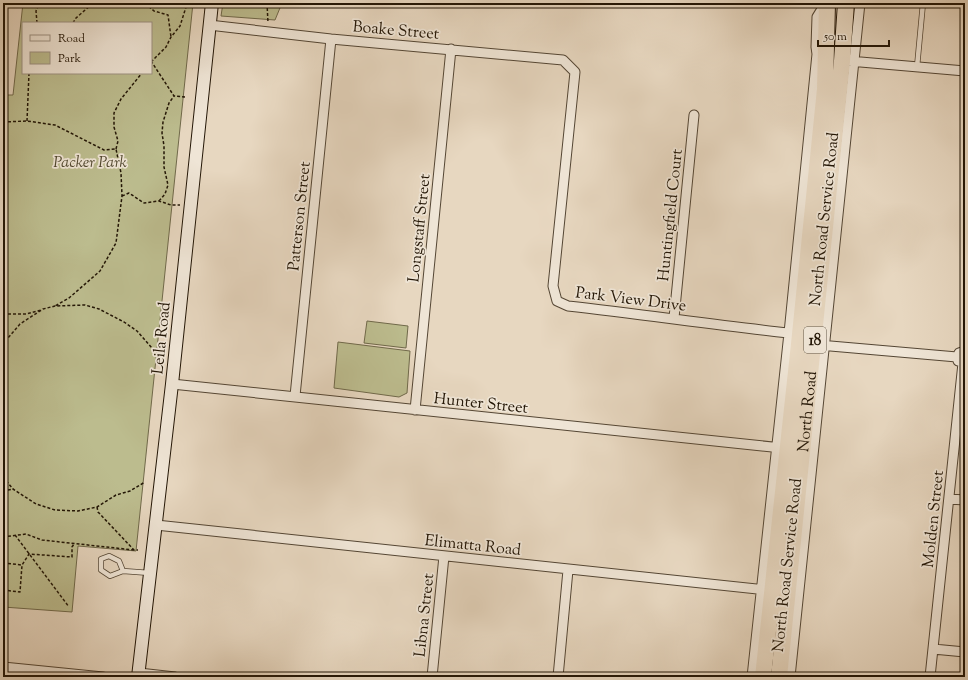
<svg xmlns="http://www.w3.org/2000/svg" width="968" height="680" font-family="'Sorts Mill Goudy',serif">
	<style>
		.green { fill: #bcbc8e; stroke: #70694a; fill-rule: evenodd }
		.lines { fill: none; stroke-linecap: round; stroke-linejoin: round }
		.lane-casing { stroke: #544634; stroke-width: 6 }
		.street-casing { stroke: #544634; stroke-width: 11 }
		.secondary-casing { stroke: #231606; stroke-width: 14 }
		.highway-casing { stroke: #231606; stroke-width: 18 }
		.path { stroke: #231606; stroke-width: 1.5; stroke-dasharray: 3 2; stroke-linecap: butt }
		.lane { stroke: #efe5d6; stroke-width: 4.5 }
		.street { stroke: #efe5d6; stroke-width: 9 }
		.secondary { stroke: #efe5d6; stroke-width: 12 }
		.highway { stroke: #e7d7c0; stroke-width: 16 }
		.labels { text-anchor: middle; stroke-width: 3.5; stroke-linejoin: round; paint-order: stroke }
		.shield { fill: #efe5d6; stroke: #605444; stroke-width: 1 }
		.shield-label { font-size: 15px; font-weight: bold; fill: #231606 }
		.street-label { font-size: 16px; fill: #231606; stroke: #efe5d6 }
		.park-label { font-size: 16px; font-style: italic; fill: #51482f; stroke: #efe5d6 }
	</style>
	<rect width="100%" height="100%" fill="#e7d7c0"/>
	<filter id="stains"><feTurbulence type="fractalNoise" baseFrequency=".005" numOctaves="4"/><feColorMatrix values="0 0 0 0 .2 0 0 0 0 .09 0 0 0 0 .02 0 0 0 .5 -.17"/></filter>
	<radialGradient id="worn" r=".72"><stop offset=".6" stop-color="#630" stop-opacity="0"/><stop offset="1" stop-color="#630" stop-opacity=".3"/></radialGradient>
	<!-- green -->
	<path class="green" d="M23 3H193L136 551 78 546 72 612 3 607V95H13ZM23 23H151V73H23Z
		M223 3H282L275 20 221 16Z
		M367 321 408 326 406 348 364 343Z
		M338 342 410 351 407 393 399 397 334 388Z"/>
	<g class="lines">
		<defs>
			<path id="lane" d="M917 67 923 3
				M123 571 110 576 101 570V559L109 556 119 561 123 571 150 573"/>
			<path id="street" d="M209 25 331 39 563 60 575 72 553 286 557 301 568 306C641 314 715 325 789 333
				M817 54 816 47 817 17 825 4
				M849 61 965 71
				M674 318 694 115
				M819 345 957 357
				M958 361 957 357 959 353 965 351
				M172 384 782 448
				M295 396 331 39
				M415 410 451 49
				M949 499 965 500
				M156 525 767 590
				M933 649 965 652
				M3 667 103 677
				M139 673 175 677
				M432 677 444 556
				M558 677 568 570
				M752 677 789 333 817 54 825 43
				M790 677 860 3
				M930 677 963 363"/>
			<path id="secondary" d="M138 677 172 384 212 3"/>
			<g id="highway">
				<path d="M763 677 799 344 825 89 827 3"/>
				<path id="s1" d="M779 677 842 61 846 3"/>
			</g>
		</defs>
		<!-- lane casing -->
		<use href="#lane" class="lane-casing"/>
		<!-- street casing -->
		<use href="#street" class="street-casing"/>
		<!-- secondary casing -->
		<use href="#secondary" class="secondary-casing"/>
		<!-- highway casing -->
		<use href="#highway" class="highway-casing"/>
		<!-- path -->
		<path class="path" d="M145 3 154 11 168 15 171 37
			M267 3 268 23
			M222 5 228 3
			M37 23 36 11 39 3
			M73 23 76 18 93 3
			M151 61 174 96 185 97
			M151 62 166 47 171 37 180 26 186 7 192 4H201
			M27 121 29 73
			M3 122 27 121 55 125 104 150 116 149 121 173 122 196 116 243 100 271 69 298 55 306
			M116 149 118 141 114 127V113L121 99 142 73
			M122 196 129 193 144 203 159 201 171 205H180
			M159 201 165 194 168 185 164 167V146L162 133 163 122 169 103 174 96
			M3 314H26L41 310
			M3 346 8 338 20 324 43 309 55 306 85 305 99 309 124 322 137 331 158 355
			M3 477 13 489 36 504 55 510 78 511 97 507 116 495 130 491 145 482
			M3 491 13 489
			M97 507 98 512 134 550H138
			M15 535 69 607
			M3 537 26 534 42 540 134 550
			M3 563 22 565
			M3 590 20 592 22 565 29 554 72 557V547L74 544"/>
		<!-- lane -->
		<use href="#lane" class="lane"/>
		<!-- street -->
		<use href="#street" class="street"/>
		<!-- secondary -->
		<use href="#secondary" class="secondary"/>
		<!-- highway -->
		<use href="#highway" class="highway"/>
	</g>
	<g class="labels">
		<!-- shield labels -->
		<rect class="shield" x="804" y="327" width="22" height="26" rx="3"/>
		<g class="shield-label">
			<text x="815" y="345">18</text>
		</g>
		<!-- street labels -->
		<g class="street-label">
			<text transform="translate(396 29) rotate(5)" y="6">Boake Street</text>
			<text transform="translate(669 215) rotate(-84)" y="6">Huntingfield Court</text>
			<text transform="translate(298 216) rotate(-84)" y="6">Patterson Street</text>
			<text transform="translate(823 219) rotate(-84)" y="6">North Road Service Road</text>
			<text transform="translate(418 228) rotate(-84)" y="6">Longstaff Street</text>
			<text transform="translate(631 298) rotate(7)" y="6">Park View Drive</text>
			<text transform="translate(160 338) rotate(-84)" y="6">Leila Road</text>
			<text transform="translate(481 402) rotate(6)" y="6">Hunter Street</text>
			<text dy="6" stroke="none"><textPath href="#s1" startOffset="267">North Road</textPath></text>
			<text transform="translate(932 519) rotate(-84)" y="6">Molden Street</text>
			<text transform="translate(473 544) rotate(6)" y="6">Elimatta Road</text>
			<text transform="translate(786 565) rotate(-84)" y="6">North Road Service Road</text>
			<text transform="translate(423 615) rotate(-84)" y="6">Libna Street</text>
		</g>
		<!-- park labels -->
		<g class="park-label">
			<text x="90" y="167">Packer Park</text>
		</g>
	</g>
	<!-- margin -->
	<rect width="968" height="680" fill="none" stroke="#e7d7c0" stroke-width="16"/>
	<rect x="4" y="4" width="960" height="672" fill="none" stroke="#231606" stroke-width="2"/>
	<rect x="8" y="8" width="952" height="664" fill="none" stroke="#231606"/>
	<!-- legend -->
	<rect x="22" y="22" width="130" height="52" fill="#efe5d6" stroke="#9d9283"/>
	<rect x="30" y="35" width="20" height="6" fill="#efe5d6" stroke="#9d9283"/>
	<text x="58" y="42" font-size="12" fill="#231606">Road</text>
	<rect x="30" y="52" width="20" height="12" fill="#bcbc8e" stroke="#9d9283"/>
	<text x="58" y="62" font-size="12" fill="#231606">Park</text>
	<!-- scale -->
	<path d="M818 40v6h71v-6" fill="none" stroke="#231606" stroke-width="2"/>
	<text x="824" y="40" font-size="12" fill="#231606" stroke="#efe5d6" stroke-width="3" paint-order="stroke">50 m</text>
	<rect width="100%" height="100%" filter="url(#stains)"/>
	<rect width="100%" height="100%" fill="url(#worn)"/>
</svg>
